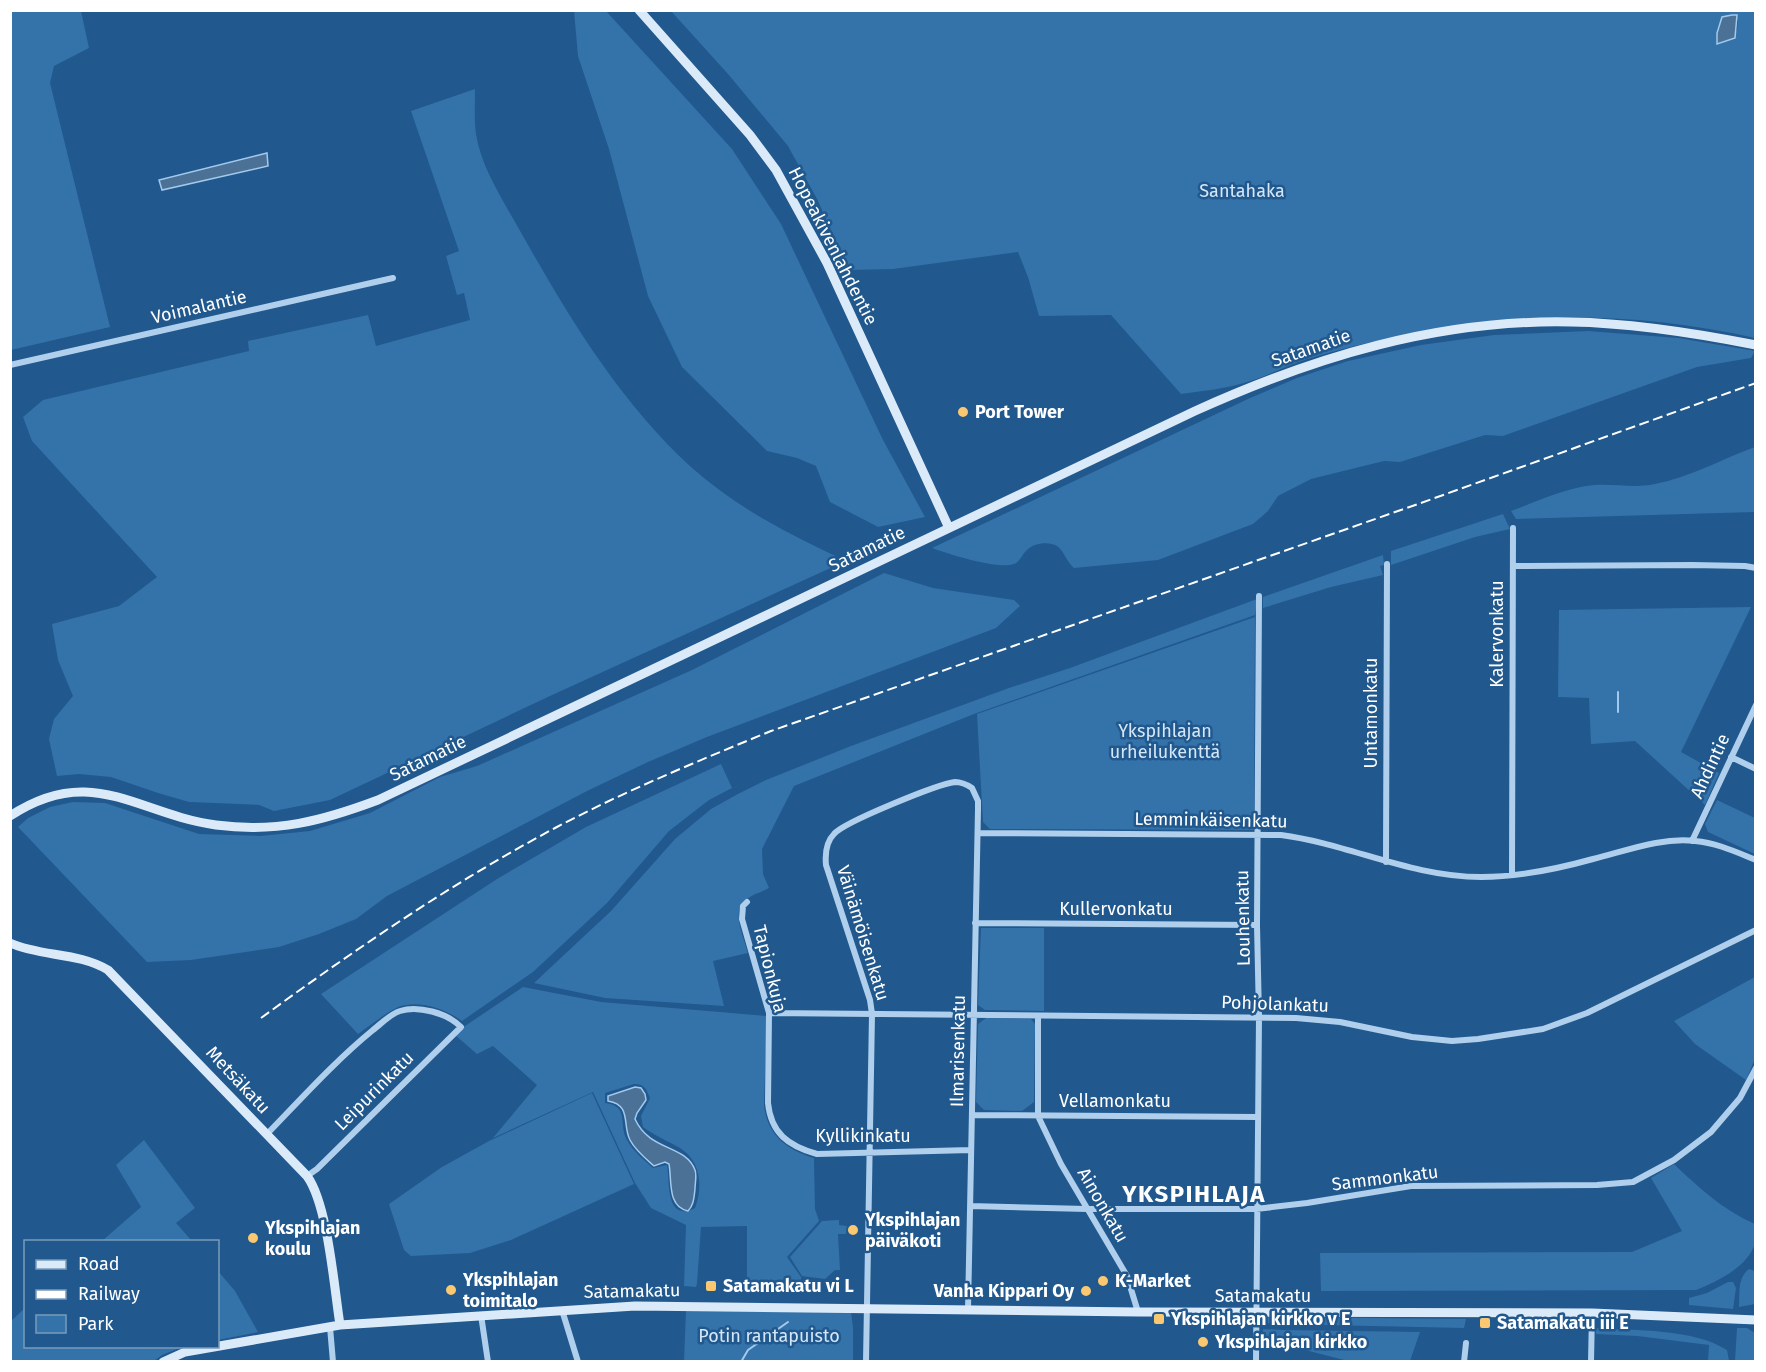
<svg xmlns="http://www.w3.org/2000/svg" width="1766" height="1372" font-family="'Fira Sans',sans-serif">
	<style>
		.green { fill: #3472aa; fill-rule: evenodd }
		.water { fill: #4b7197; stroke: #a3caed; stroke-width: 1.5 }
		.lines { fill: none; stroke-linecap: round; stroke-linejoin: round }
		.stream { stroke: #a3caed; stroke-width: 2 }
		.street { stroke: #afcfec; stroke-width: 6 }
		.secondary { stroke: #dbeaf9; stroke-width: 9 }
		.rail { stroke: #fff; stroke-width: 2; stroke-dasharray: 10 4.5; stroke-linecap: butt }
		.poi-dot { fill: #f9c870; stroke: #21588d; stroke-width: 2 }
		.labels { text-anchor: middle; stroke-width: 5; stroke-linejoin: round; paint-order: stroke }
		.park-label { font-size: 18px; fill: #d4e7f9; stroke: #21588d }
		.street-label { font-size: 18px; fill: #fff; stroke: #21588d }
		.poi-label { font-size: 18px; font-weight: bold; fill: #fff; stroke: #21588d; text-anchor: start }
		.district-label { font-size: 24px; font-weight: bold; letter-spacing: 1.5px; fill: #fff; stroke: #21588d }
	</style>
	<rect width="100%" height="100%" fill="#21588d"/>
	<!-- green -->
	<path class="green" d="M10 11H81L89 48 54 66 50 83 110 327 11 350Z
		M574 11H606L732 149 781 224 883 440 925 517 878 527 830 502 816 466 797 458 767 451 682 367 648 296 609 149 578 56Z
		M671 11H1755V338C1617 307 1484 312 1347 348 1328 353 1309 358 1291 365 1275 371 1260 379 1244 383 1224 389 1202 391 1181 394L1111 315 1039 316 1028 277 1018 252 893 269 849 270 817 199 788 146 728 74ZM1725 16 1738 20 1737 30 1732 39 1717 44C1716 34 1717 23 1725 16Z
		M475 89C475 103 474 119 476 134 481 167 503 200 519 229 567 314 618 400 691 467 737 508 790 535 846 561L550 696 330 800 274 811 259 805 189 802 158 793 111 777 79 774 57 776 49 739 54 719 73 696 58 660 52 624 119 606 157 577 32 441 23 417 43 400 249 351 248 341 368 315 376 346 470 320 464 293 457 295 446 256 459 251 411 111Z
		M1588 331 1678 338 1755 351 1751 358 1697 367 1503 436 1485 435 1400 462 1384 461 1311 479 1278 496 1268 511 1253 524 1158 560 1074 568C1066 561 1064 551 1057 546 1049 541 1033 543 1027 550 1022 554 1021 561 1014 564 999 570 948 554 932 548L1250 398 1297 378 1348 361 1421 345 1494 335Z
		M1755 447V512L1516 519 1511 511C1535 502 1561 490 1586 486 1609 482 1632 489 1655 484 1690 477 1722 459 1755 447Z
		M1503 514 1510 529 1475 537 1391 565V551Z
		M1383 555 1384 565 1380 566 1383 575 1331 587 1263 608V597Z
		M884 573 933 588 1014 600 1020 606 996 628 707 737 648 762 587 791 387 896 356 919 319 934 279 947 191 960 147 962 18 827 28 818 50 807 73 802 105 803 199 834 260 836 310 831 370 813 440 777 477 766 692 670Z
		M1257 599 1255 615 974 714 794 786 762 849 763 874 769 888C762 892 753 894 747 899 730 909 744 938 748 953L713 961 724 1006 605 998 534 983 611 911 675 839 711 809 736 795 766 780 851 746 1009 688 1070 668Z
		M1751 607 1681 752 1719 773 1705 805 1635 741 1591 744 1589 698 1558 697 1559 610Z
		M1255 617 1254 830 990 829 983 822 977 714Z
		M721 764 732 788 709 800 669 831 607 903 533 972 462 1021C446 1009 418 999 398 1007 384 1014 371 1025 358 1034L321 994 497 879 586 827Z
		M1717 800 1755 818V854L1708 832 1705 824Z
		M981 928H1044V1011L985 1010 978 1005Z
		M1755 977V1059L1746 1080 1695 1044 1674 1021Z
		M523 987 601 1002 767 1016 764 1105C767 1134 786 1150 814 1158L815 1209 819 1221 787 1257 801 1277V1284L747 1282V1226L701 1227 697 1283 696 1287 684 1286 686 1225 651 1208 635 1183 593 1092 493 1138 537 1085 493 1046 477 1054 455 1035 465 1026ZM634 1084C645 1084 646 1089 650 1098L641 1116 643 1127C655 1136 668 1141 680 1148 701 1161 703 1187 695 1208 665 1223 670 1181 667 1165L653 1168C644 1160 633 1151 627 1140 618 1124 630 1106 605 1103V1093Z
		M986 1018 1031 1019 1035 1024 1034 1102 1022 1111 984 1110 976 1102 978 1024Z
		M592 1093 634 1184 511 1240 470 1253 411 1256 404 1250 389 1204 442 1167 489 1141Z
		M144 1140 195 1208 176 1223 192 1241H102L141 1207 116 1165Z
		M1674 1164C1699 1188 1723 1210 1755 1224 1756 1230 1757 1238 1755 1243 1749 1266 1717 1282 1696 1290L1321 1291 1320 1253 1632 1252 1682 1231 1651 1178Z
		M839 1220V1225L847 1226 846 1234H838L840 1270H835L825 1279 802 1276 790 1257 822 1221Z
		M1749 1269 1755 1271V1304L1739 1307C1740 1293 1737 1278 1749 1269Z
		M218 1271 235 1291 258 1332 218 1340Z
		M1728 1282H1733L1736 1288 1733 1309 1689 1305V1298L1707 1293Z
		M25 1308 26 1346 182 1347 162 1355 154 1361H11V1321Z
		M686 1310 851 1311 853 1328V1361L684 1362Z
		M1267 1317 1466 1319 1464 1328 1281 1324 1266 1323Z
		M1596 1328C1636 1331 1692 1328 1727 1350L1729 1361H1708L1709 1345 1637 1336 1596 1334Z
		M1737 1328H1747L1755 1333 1754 1361H1735Z
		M1263 1329 1283 1330 1420 1332 1410 1361H1348L1262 1339Z"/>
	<!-- water -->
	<path class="water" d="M1732 15H1737L1735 38 1717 44V33L1722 17Z
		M267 153 268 166 162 190 159 180Z
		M635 1087 641 1088 645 1094 646 1100 637 1113 635 1119C650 1152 685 1144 695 1170 697 1175 695 1183 695 1189 694 1197 694 1205 688 1211 667 1207 672 1180 669 1164L665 1162 654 1166C646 1159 635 1150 630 1140 622 1125 632 1105 608 1101V1096Z"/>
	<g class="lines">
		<!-- stream -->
		<path class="stream" d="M1618 692V712
			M741 1362 748 1350 788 1322"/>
		<!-- street -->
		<path class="street" d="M10 365 393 278
			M1513 566 1692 565 1745 566 1756 568
			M1731 757 1756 769
			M978 833 1281 835C1349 844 1411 877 1481 877 1518 877 1557 869 1593 859 1626 851 1661 837 1695 841 1717 843 1736 852 1756 860
			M1692 841 1756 705
			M1386 862 1387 564
			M1512 874 1513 528
			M747 902 743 906 742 919 769 1013 768 1103C771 1133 788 1146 817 1154L971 1150
			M975 923 1257 925
			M769 1013 1296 1018 1340 1022 1412 1037 1452 1041 1478 1039 1543 1029 1587 1013 1756 930
			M1038 1016V1116L1061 1164 1127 1276 1138 1312
			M972 1115 1258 1117
			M267 1134C301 1099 335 1061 373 1030 381 1024 390 1014 400 1011 418 1005 447 1013 461 1027L317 1169 307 1176
			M970 1206 1087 1209H1256L1307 1203 1411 1186 1597 1185 1633 1182 1674 1160 1711 1132 1740 1098 1756 1068
			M562 1310 578 1362
			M481 1315 488 1362
			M330 1327 333 1362
			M866 1362 872 1014 870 1000 826 865C825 854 826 842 834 834 844 822 938 784 955 782 962 782 966 784 972 788L978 801V809L968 1310
			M1256 1362 1259 1017 1257 925 1259 596
			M1464 1362 1466 1343
			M1591 1362 1592 1313"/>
		<!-- secondary -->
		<path class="secondary" d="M639 10 750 135 776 170 827 263 949 528
			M10 816C92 762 136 814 216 825 277 833 322 821 378 800L1195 411C1314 357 1438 319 1571 322 1633 323 1695 333 1756 345
			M10 943C42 957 78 952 108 970L307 1176C328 1205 334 1287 340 1325
			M163 1362 185 1352 340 1325 635 1306 1138 1312 1592 1313 1756 1320"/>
		<!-- rail -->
		<path class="rail" d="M261 1018C356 949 452 883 555 828 625 791 698 761 771 731L1418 504 1756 383"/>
	</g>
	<!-- markers -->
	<g class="poi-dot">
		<circle cx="963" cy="412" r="6"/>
		<circle cx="853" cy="1230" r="6"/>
		<circle cx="253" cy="1238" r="6"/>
		<circle cx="1103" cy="1281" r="6"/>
		<rect x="705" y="1280" width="12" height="12" rx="3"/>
		<circle cx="451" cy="1290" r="6"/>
		<circle cx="1086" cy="1291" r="6"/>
		<rect x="1153" y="1313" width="12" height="12" rx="3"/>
		<rect x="1479" y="1317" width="12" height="12" rx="3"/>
		<circle cx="1203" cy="1342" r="6"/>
	</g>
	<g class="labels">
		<!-- park labels -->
		<g class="park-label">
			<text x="1242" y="197">Santahaka</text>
			<text x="1165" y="737">Ykspihlajan<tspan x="1165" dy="21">urheilukenttä</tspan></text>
			<text x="769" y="1342">Potin rantapuisto</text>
		</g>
		<!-- street labels -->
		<g class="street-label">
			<text transform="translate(833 246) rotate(63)" y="6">Hopeakivenlahdentie</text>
			<text transform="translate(199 307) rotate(-13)" y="6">Voimalantie</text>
			<text transform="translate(1311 348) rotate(-19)" y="6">Satamatie</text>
			<text transform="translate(867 549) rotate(-26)" y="6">Satamatie</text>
			<text transform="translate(1497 634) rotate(-90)" y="6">Kalervonkatu</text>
			<text transform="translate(1371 713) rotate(-90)" y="6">Untamonkatu</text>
			<text transform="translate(428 758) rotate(-26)" y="6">Satamatie</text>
			<text transform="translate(1710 766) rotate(-65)" y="6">Ahdintie</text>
			<text transform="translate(1211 820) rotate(1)" y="6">Lemminkäisenkatu</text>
			<text x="1116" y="915">Kullervonkatu</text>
			<text transform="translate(1243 918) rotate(-91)" y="6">Louhenkatu</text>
			<text transform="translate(863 933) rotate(73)" y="6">Väinämöisenkatu</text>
			<text transform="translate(770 969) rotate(76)" y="6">Tapionkuja</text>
			<text transform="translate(1275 1004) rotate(2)" y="6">Pohjolankatu</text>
			<text transform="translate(958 1051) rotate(-89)" y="6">Ilmarisenkatu</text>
			<text transform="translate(238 1080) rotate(47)" y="6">Metsäkatu</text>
			<text transform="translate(374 1091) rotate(-45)" y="6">Leipurinkatu</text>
			<text x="1115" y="1107">Vellamonkatu</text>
			<text x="863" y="1142">Kyllikinkatu</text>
			<text transform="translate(1385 1178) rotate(-7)" y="6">Sammonkatu</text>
			<text transform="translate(1103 1205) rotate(60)" y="6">Ainonkatu</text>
			<text transform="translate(632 1291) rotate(-1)" y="6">Satamakatu</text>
			<text x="1263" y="1302">Satamakatu</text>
		</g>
		<!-- poi labels -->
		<g class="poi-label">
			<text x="975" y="418">Port Tower</text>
			<text x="865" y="1226">Ykspihlajan<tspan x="865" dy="21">päiväkoti</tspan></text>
			<text x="265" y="1234">Ykspihlajan<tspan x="265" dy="21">koulu</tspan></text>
			<text x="463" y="1286">Ykspihlajan<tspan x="463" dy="21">toimitalo</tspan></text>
			<text x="1115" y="1287">K-Market</text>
			<text x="723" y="1292">Satamakatu vi L</text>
			<text x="1074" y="1297" text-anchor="end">Vanha Kippari Oy</text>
			<text x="1171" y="1325">Ykspihlajan kirkko v E</text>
			<text x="1497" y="1329">Satamakatu iii E</text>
			<text x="1215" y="1348">Ykspihlajan kirkko</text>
		</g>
		<!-- district labels -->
		<g class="district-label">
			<text x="1194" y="1202">YKSPIHLAJA</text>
		</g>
	</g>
	<!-- border -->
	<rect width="1766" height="1372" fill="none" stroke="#ffffff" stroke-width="24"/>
	<!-- legend -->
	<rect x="24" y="1240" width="195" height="108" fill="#21588d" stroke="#7a9bbb" stroke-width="1.5"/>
	<rect x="36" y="1260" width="30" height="9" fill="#dbeaf9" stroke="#7a9bbb" stroke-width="1.5"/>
	<text x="78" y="1270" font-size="18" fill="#ffffff">Road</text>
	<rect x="36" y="1290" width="30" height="9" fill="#ffffff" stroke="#7a9bbb" stroke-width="1.5"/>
	<text x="78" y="1300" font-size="18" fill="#ffffff">Railway</text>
	<rect x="36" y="1315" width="30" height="18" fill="#3472aa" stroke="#7a9bbb" stroke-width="1.5"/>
	<text x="78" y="1330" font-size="18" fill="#ffffff">Park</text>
</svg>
